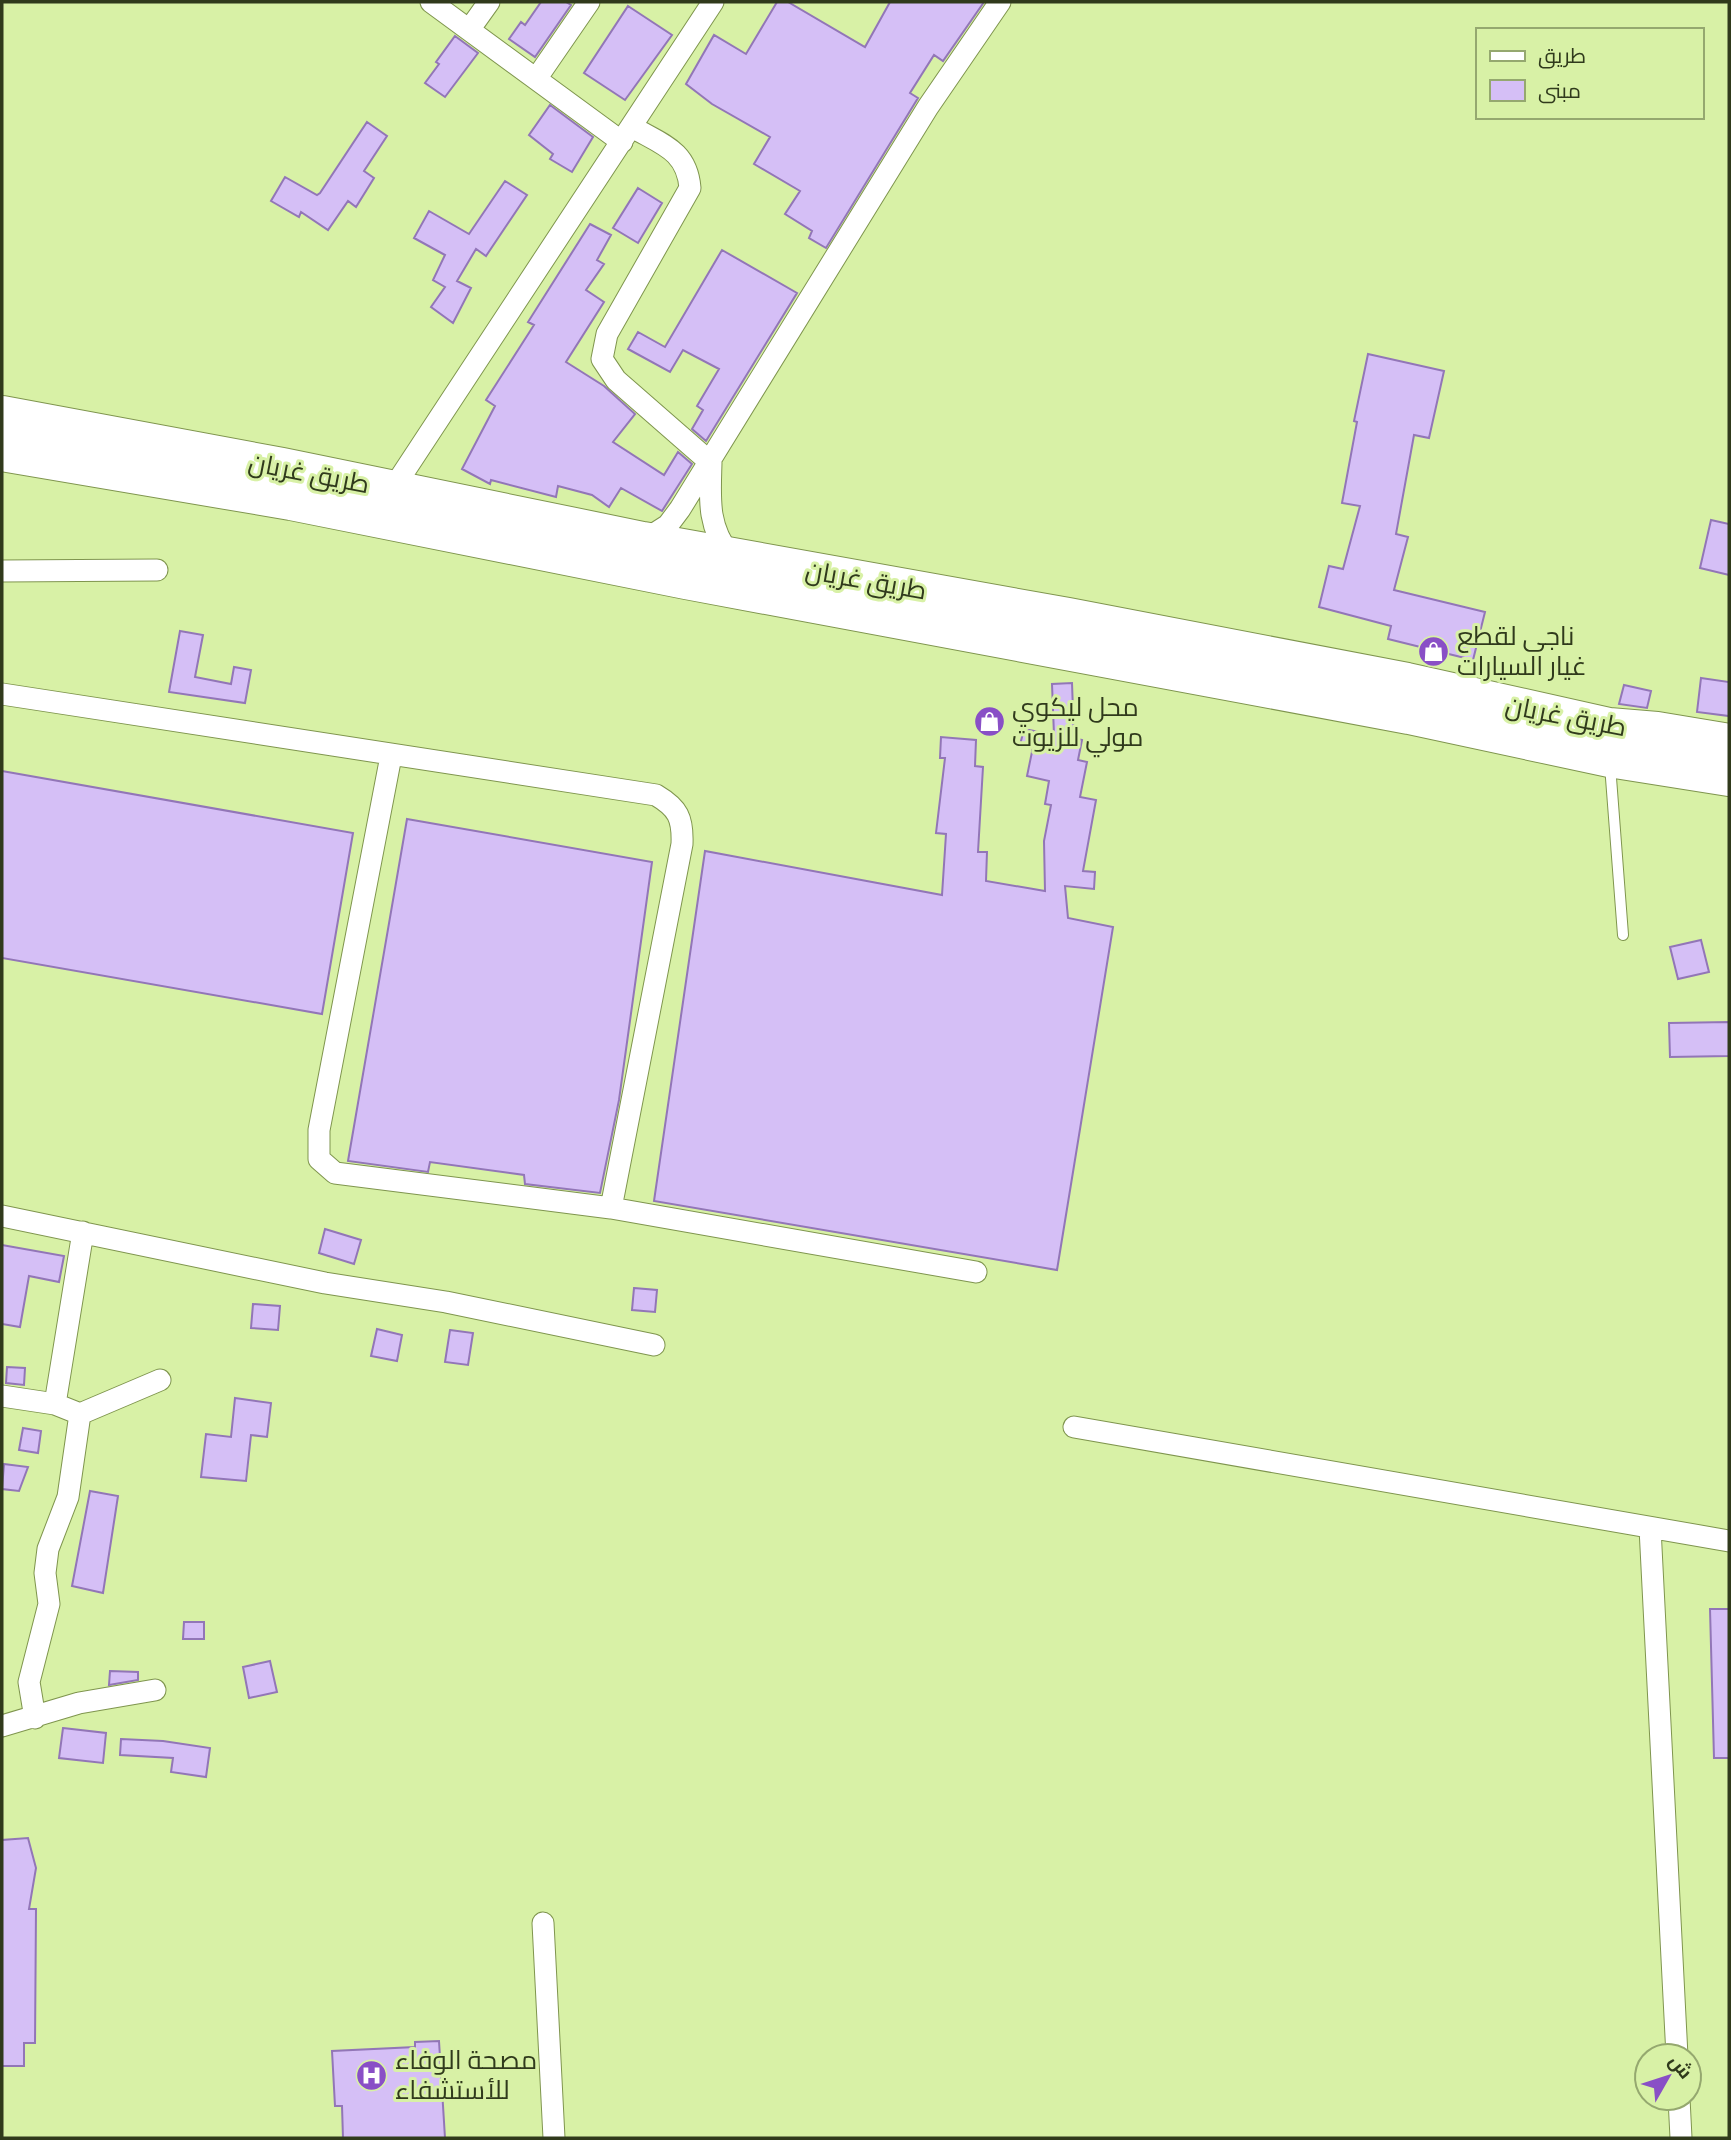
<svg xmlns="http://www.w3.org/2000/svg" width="1731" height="2140" font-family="'Exo 2',Cairo,sans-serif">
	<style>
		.building { fill: #d5bff6; stroke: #9276b7; stroke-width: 2 }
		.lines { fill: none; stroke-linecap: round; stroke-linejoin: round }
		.lane-casing { stroke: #7f954e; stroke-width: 12 }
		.street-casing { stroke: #7f954e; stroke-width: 23 }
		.highway-casing { stroke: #7f954e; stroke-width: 40 }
		.lane { stroke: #fff; stroke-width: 10 }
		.street { stroke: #fff; stroke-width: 21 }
		.highway { stroke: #fff; stroke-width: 38 }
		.labels { text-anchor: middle; stroke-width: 6; stroke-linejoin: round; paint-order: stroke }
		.street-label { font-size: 26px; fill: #303a1c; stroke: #d8f1a6 }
		.poi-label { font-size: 26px; fill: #303a1c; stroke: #d8f1a6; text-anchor: start }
	</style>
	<rect width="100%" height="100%" fill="#d8f1a6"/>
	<!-- building -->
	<path class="building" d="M541 2H566L571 5 535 57 509 39 521 22 525 25Z
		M777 2H788L865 47 890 2H984L943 61 934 55 910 93 918 98 826 248 809 238 812 231 785 214 800 191 754 164 770 137 712 104 686 84 714 35 746 54Z
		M628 6 672 35 625 100 584 73Z
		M455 36 478 53 445 97 425 83 439 64 436 62Z
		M550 105 593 137 572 172 550 159 553 154 529 135Z
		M367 122 387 136 364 171 374 178 356 207 348 201 328 230 301 212 299 217 271 201 285 177 317 195 320 193Z
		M505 181 527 195 486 256 476 249 457 281 471 288 453 323 431 307 445 287 433 280 445 255 414 238 429 211 469 234Z
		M638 188 662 203 638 243 613 228Z
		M590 224 611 235 597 260 604 264 586 290 604 302 566 362 604 386 635 414 613 442 664 475 678 452 692 464 662 511 621 488 609 507 592 495 558 486 556 497 491 480 490 484 462 469 495 406 486 400 534 325 528 322Z
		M722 250 797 293 706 441 692 429 703 410 697 406 719 369 683 350 670 372 628 349 638 332 665 347Z
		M1368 354 1444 371 1429 438 1414 435 1396 534 1408 537 1394 590 1485 612 1473 660 1388 639 1391 626 1319 607 1329 566 1343 569 1360 506 1342 503 1357 422 1354 421Z
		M1711 520 1729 524V575L1700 568Z
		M180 631 203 635 195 677 231 684 234 667 251 670 245 703 169 692Z
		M1701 678 1729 682V716L1697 712Z
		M1072 683 1074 738 1082 740 1078 760 1087 762 1080 797 1096 800 1083 871 1095 872 1094 889 1065 886 1068 918 1113 927 1057 1270 654 1201 705 851 942 895 946 834 936 833 945 758H940L941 737 976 740 975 766 983 767 978 852H987L986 881 1045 891 1044 841 1051 805 1045 804 1049 781 1027 776 1033 747 1020 745 1024 729 1054 735 1052 684Z
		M1624 685 1651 691 1647 708 1619 704Z
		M2 771 353 833 322 1014 2 958Z
		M407 819 652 862 619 1100 600 1193 525 1184 524 1175 430 1162 428 1172 348 1161Z
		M1701 940 1709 972 1678 979 1670 947Z
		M1729 1022V1056L1670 1057 1669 1023Z
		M325 1229 361 1240 354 1264 319 1253Z
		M2 1245 64 1256 59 1282 29 1276 20 1327 2 1324Z
		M634 1288 657 1290 655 1312 632 1310Z
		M253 1304 280 1306 278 1330 251 1328Z
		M377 1329 402 1335 397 1361 371 1356Z
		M450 1330 473 1333 468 1365 445 1362Z
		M7 1367 25 1368 24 1385 6 1383Z
		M235 1398 271 1403 267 1437 251 1435 246 1481 201 1477 206 1434 231 1437Z
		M23 1428 41 1431 38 1453 19 1450Z
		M4 1464 28 1467 19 1491 2 1489Z
		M90 1491 118 1496 103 1593 72 1586Z
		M1710 1609H1729V1758H1714Z
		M184 1622H204V1639H183Z
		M270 1661 277 1692 249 1698 243 1667Z
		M110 1671 138 1672V1680L109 1685Z
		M63 1728 106 1733 103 1763 59 1758Z
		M121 1739 163 1741 210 1748 206 1777 171 1772 173 1758 120 1755Z
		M28 1838 36 1868 29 1909H36L35 2043H24V2066H2V1840Z
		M439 2041 445 2138H343L342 2106H335L332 2051 415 2047V2042Z"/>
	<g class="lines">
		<defs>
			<path id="lane" d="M1610 765 1623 935"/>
			<path id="street" d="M431 2 622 142
				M469 30 489 2
				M536 79 589 2
				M632 127C661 144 687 150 690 188L607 334 602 359 616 380 711 463C710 498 707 526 730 555
				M392 490 713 2
				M643 541 668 525 680 509 928 107 1000 2
				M2 571 157 570
				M2 694 656 795C678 808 683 818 682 844L611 1208
				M391 756 319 1130V1159L335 1173 611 1208 976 1272
				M2 1216 325 1283 446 1302 654 1345
				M2 1396 55 1404 80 1414 160 1380
				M55 1404 83 1232
				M1074 1427 1729 1541
				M1650 1528 1677 2056
				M35 1718 29 1682 49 1604 45 1573 48 1549 68 1497 80 1414
				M2 1726 79 1703 155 1690
				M543 1923 554 2138
				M1679 2098 1681 2138"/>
			<path id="highway" d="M2 415 282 467 643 541 1068 617 1407 682 1609 727 1657 731 1729 743
				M2 452 291 501 686 580 1409 715 1609 758 1729 777"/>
		</defs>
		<!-- lane casing -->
		<use href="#lane" class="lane-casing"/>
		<!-- street casing -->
		<use href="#street" class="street-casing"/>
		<!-- highway casing -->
		<use href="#highway" class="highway-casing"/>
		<!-- lane -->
		<use href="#lane" class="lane"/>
		<!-- street -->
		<use href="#street" class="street"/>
		<!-- highway -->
		<use href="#highway" class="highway"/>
	</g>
	<!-- icons -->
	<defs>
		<symbol id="shop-disc" viewBox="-11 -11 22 22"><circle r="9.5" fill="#894fc6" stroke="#d8f1a6"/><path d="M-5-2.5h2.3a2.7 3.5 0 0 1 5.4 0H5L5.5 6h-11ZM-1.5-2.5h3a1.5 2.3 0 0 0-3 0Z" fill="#fff"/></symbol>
		<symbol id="hospital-disc" viewBox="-11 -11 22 22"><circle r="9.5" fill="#894fc6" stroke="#d8f1a6"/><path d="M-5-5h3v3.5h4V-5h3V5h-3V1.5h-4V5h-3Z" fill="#fff"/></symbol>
	</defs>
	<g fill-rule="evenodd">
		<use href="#shop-disc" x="1416" y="634" width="35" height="35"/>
		<use href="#shop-disc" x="972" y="704" width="35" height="35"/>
		<use href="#hospital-disc" x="354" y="2058" width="35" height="35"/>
	</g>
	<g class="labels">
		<!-- street labels -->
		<g class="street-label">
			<text transform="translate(309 473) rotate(11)" y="9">طريق غريان</text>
			<text transform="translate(866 580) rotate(10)" y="9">طريق غريان</text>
			<text transform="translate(1566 716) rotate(11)" y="9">طريق غريان</text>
		</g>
		<!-- poi labels -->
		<g class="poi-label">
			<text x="1457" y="645">ناجي لقطع<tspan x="1457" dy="30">غيار السيارات</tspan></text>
			<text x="1012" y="716">محل ليكوي<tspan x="1012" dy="30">مولي للزيوت</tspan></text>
			<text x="395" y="2069">مصحة الوفاء<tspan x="395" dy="30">للأستشفاء</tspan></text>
		</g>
	</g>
	<!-- border -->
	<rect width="1731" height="2140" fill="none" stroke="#303a1c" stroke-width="7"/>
	<!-- legend -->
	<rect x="1476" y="28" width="228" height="91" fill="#d8f1a6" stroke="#95a86f" stroke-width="2"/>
	<rect x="1490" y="51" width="35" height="10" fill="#ffffff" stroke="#95a86f" stroke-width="2"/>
	<text x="1538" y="63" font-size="21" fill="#303a1c">طريق</text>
	<rect x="1490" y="80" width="35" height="21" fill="#d5bff6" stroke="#95a86f" stroke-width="2"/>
	<text x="1538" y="98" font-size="21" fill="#303a1c">مبنى</text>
	<!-- north arrow -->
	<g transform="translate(1668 2077) rotate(51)"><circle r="33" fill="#d8f1a6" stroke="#95a86f" stroke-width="2"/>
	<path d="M0-5L12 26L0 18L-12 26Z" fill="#894fc6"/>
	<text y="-10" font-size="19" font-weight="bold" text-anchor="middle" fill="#303a1c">ش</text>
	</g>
</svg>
